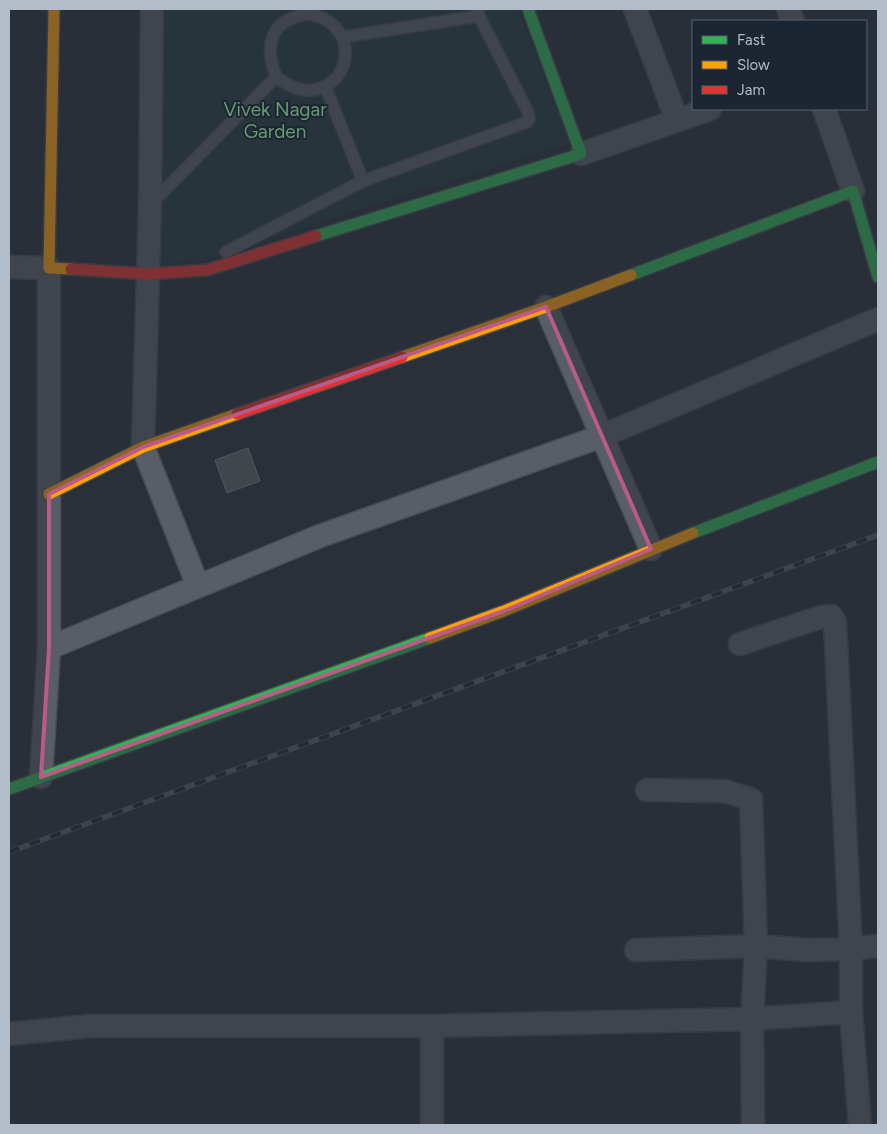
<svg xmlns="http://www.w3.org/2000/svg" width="887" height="1134" font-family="Figtree,sans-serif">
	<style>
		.green { fill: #263b3e }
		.building { fill: #40464c; stroke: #51575f }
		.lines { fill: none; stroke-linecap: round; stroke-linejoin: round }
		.lane-casing { stroke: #474c52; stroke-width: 14 }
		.street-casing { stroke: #474c52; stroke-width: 25 }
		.fast-casing { stroke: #474c52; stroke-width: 14 }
		.slow-casing { stroke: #474c52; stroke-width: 14 }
		.jam-casing { stroke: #474c52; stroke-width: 14 }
		.lane { stroke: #595e66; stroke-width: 11 }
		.street { stroke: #595e66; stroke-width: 22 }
		.fast { stroke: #30b455; stroke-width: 11 }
		.slow { stroke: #ff9f0a; stroke-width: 11 }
		.jam { stroke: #e5322d; stroke-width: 11 }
		.rail-casing { stroke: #585d64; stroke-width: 5.5 }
		.rail { stroke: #1c2632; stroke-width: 4; stroke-dasharray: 11; stroke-linecap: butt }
		.marked { fill: none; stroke: #bc5a87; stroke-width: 4; stroke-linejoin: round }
		.labels { text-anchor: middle; stroke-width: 4; stroke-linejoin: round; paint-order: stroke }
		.park-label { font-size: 19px; fill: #699a72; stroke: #1c2632 }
	</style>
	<rect width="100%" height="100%" fill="#293038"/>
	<!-- green -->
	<path class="green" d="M165 9H518L569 143 194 262 159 264Z"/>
	<!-- building -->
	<path class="building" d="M248 448 260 481 227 493 215 460Z"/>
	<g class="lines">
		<defs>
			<path id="lane" d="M309 14C364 24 352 94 304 90 294 89 285 83 276 77 264 44 270 19 309 14Z
				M343 37 479 16 478 9
				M363 181 527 122 529 119 528 112 479 16
				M151 204 276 77
				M226 252 363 181 325 86"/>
			<path id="street" d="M152 9 150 205 143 447 198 586
				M635 9 677 120
				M788 9 793 21
				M824 109 853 191
				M581 154 710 109
				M9 267 49 268V648L41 777
				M546 307 651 549
				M740 644 821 617 831 616 835 622 851 949V1012L860 1125
				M49 648 320 536 602 436 878 319
				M647 790 724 791 751 799 756 946 752 1019 753 1125
				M636 950 756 946 807 950 851 949 878 946
				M9 1034 89 1026H432L752 1019 851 1012
				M432 1125V1026"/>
			<path id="fast" d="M316 236 581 154 528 9
				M631 275 853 191 878 277
				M693 533 878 462
				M9 789 430 638"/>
			<path id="slow" d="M54 9 49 268 71 269
				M402 357 546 307 631 275
				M49 494 143 447 237 414
				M430 638 504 611 693 533"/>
			<path id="jam" d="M71 269 149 274 207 270 316 236
				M237 414 402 357"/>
		</defs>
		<!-- lane casing -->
		<use href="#lane" class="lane-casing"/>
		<!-- street casing -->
		<use href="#street" class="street-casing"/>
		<!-- fast casing -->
		<use href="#fast" class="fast-casing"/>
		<!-- slow casing -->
		<use href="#slow" class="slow-casing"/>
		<!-- jam casing -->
		<use href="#jam" class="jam-casing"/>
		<!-- lane -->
		<use href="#lane" class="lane"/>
		<!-- street -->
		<use href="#street" class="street"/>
		<!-- fast -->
		<use href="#fast" class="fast"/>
		<!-- slow -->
		<use href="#slow" class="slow"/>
		<!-- jam -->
		<use href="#jam" class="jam"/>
		<defs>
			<path id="rail" d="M9 852 878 535"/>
		</defs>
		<!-- rail casing -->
		<use href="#rail" class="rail-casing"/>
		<!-- rail -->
		<use href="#rail" class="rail"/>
	</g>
	<!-- marked area -->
	<path d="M0 0H887V1134H0ZM546 307 651 549 504 611 41 777 49 648V494L143 447Z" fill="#293038" fill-opacity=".55" fill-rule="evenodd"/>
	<path class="marked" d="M546 307 651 549 504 611 41 777 49 648V494L143 447Z"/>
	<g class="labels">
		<!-- park labels -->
		<g class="park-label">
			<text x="275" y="116">Vivek Nagar<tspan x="275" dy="22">Garden</tspan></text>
		</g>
	</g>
	<!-- border -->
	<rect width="887" height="1134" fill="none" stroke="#b3bcc9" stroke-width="20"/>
	<!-- legend -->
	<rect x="692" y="20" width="175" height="90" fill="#1c2632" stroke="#58626e"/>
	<rect x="702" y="36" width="25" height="8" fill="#30b455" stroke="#58626e"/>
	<text x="737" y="45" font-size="15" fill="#b3bcc9">Fast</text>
	<rect x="702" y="61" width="25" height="8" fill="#ff9f0a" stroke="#58626e"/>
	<text x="737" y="70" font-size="15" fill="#b3bcc9">Slow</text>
	<rect x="702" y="86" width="25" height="8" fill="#e5322d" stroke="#58626e"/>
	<text x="737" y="95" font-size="15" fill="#b3bcc9">Jam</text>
</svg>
